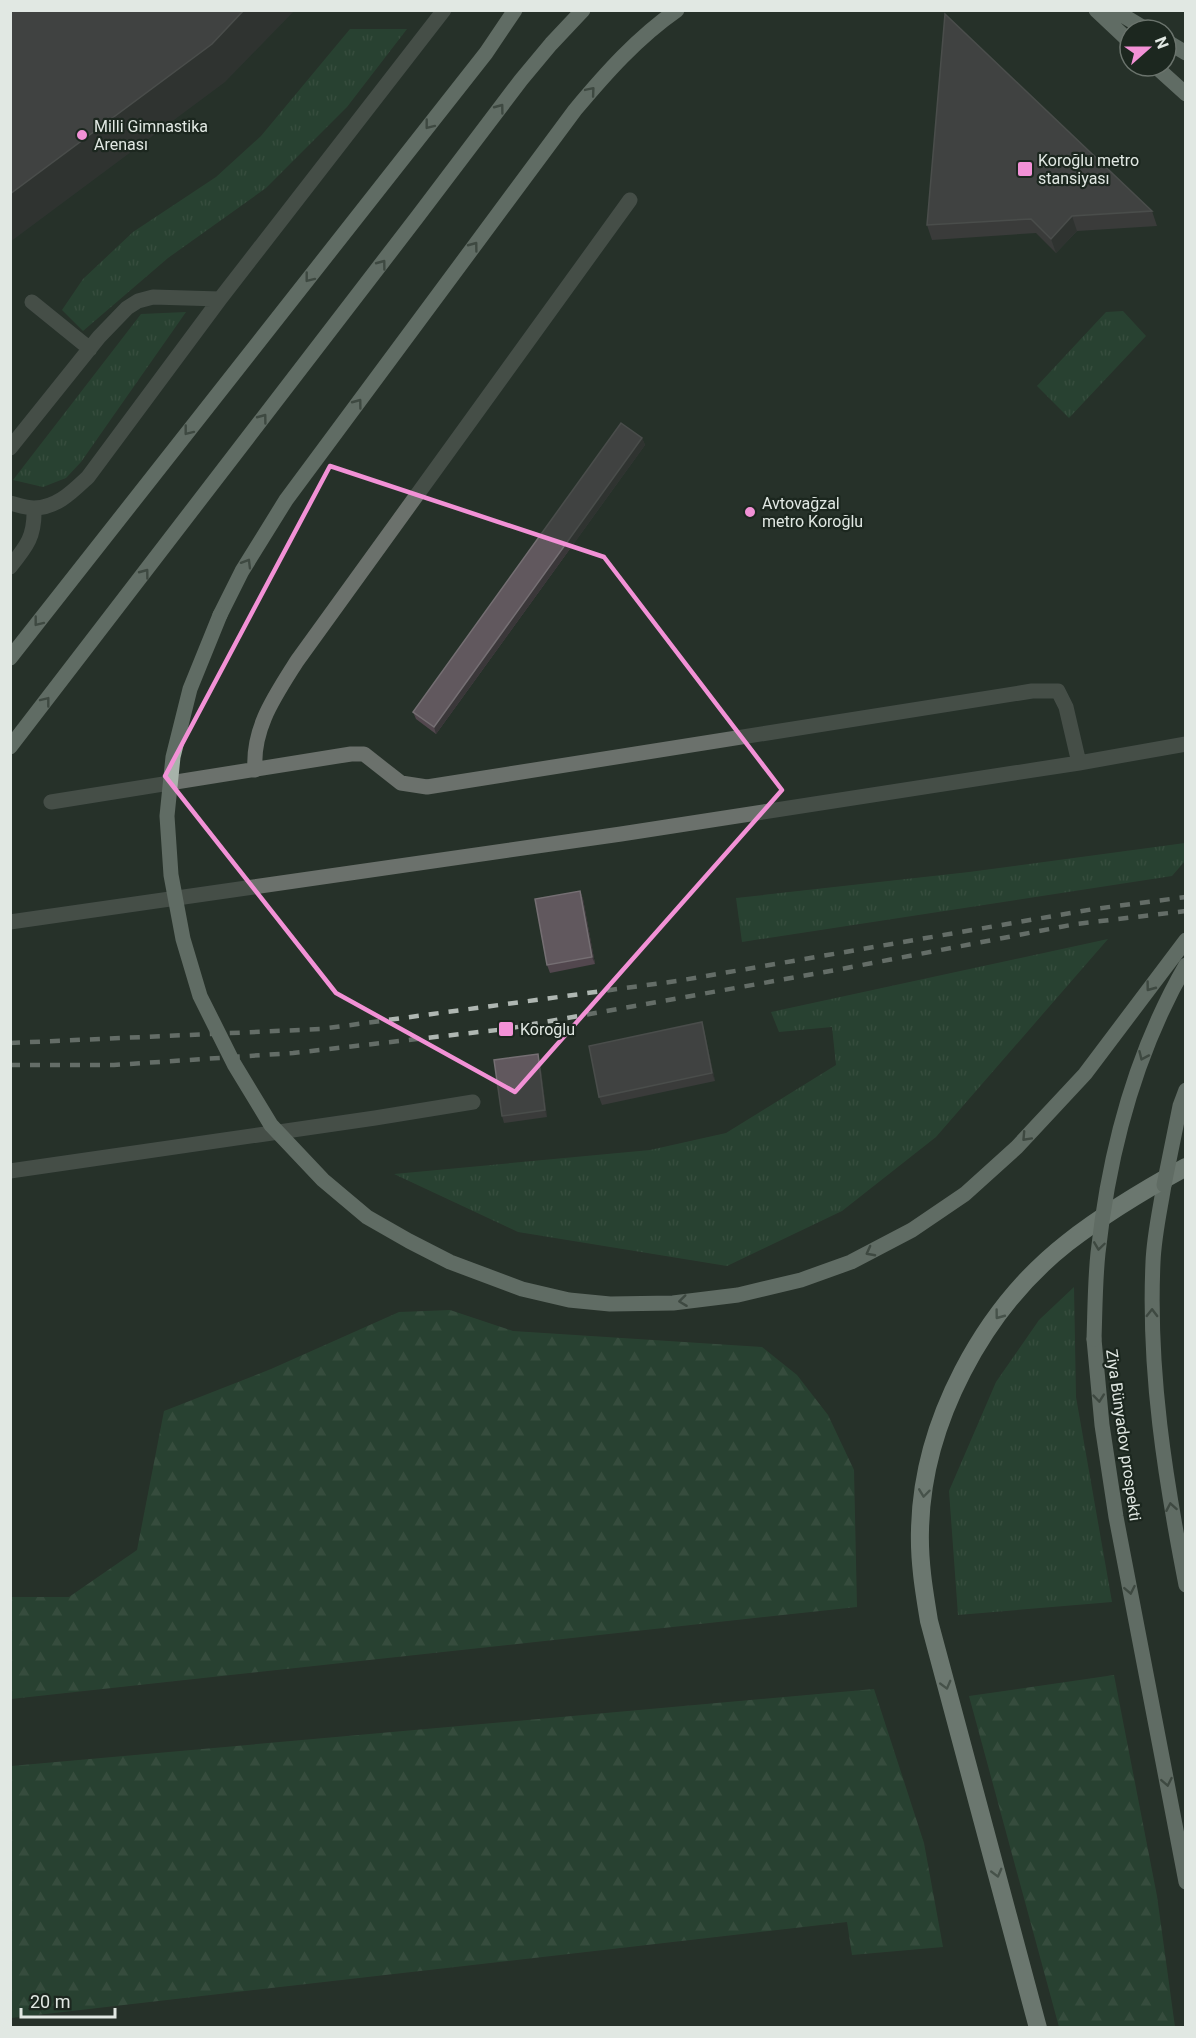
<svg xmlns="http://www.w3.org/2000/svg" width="1196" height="2038" font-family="Roboto,sans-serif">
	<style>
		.grass { fill: url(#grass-tufts) }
		.forest { fill: url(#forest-firs) }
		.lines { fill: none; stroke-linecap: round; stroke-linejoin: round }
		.minor { stroke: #6b716c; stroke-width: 15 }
		.major { stroke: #a7b3aa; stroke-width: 15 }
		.highway { stroke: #bfcdc3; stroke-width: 18 }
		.rail { stroke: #afb7b2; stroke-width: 4.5; stroke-dasharray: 10 10; stroke-linecap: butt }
		.major-bridge { stroke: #a7b3aa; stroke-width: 15 }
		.wall { fill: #52474e }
		.shaded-wall { fill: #3a3739 }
		.building { fill: #61585e; stroke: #756f73; stroke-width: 1.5 }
		.oneway { stroke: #5b665e }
		.oneway2 { stroke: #6e7a71 }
		.marked { fill: none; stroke: #f291d6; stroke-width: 4.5; stroke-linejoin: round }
		.poi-dot { fill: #f291d6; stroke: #1c271f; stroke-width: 2 }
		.labels { text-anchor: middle; stroke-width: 4.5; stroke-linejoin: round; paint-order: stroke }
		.poi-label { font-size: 16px; fill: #e1e8e3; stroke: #1c271f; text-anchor: start }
		.street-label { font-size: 16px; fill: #e1e8e3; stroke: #1c271f }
	</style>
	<defs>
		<pattern id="grass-tufts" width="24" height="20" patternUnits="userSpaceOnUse" patternTransform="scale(1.5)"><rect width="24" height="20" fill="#2c563a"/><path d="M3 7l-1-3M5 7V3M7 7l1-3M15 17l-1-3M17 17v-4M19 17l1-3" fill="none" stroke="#4a6e56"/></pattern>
		<pattern id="forest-firs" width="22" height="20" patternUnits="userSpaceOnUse" patternTransform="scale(1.5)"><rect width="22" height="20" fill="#2c563a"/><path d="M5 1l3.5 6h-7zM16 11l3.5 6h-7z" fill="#4a6e56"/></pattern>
	</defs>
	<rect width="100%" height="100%" fill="#263129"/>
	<!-- grass -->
	<path class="grass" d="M350 29H407L347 107 266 188 168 258 83 331 62 310 83 279 133 232 216 177 261 136Z
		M1123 311 1146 336 1069 418 1037 386 1106 312Z
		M186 312 81 462 66 478 43 487 13 480 141 314Z
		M1185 843V861L1172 876 742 942 736 898 969 872Z
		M1108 939 936 1137 842 1211 727 1266 518 1232 394 1174 650 1150 726 1133 836 1065 832 1027 779 1032 771 1012Z
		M1074 1287 1076 1397 1112 1602 958 1615 949 1491 996 1382 1039 1320Z"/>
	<!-- forest -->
	<path class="forest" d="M450 1310 513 1331 762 1347 797 1375 828 1415 854 1470 857 1607 11 1699V1597H69L137 1550 164 1411 271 1369 399 1312Z
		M1114 1675 1157 1896 1175 2027H1059L969 1696Z
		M874 1689 924 1843 943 1947 852 1955 847 1922 11 2018V1766Z"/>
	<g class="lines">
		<!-- minor -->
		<path class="minor" d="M32 302 90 349
			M10 448 99 337 127 308 138 301 153 297 220 299
			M10 503C18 505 27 508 34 508 57 508 73 491 88 477L220 299 444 10
			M10 567C27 546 35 536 34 508
			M255 770C252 728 275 696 297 661L630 200
			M51 802 351 754H364L401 783 427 787 1032 691H1058L1066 707 1079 763
			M10 922 621 834 1079 763 1186 744
			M10 1171 375 1118 473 1102"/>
		<!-- major -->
		<path class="major" d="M1096 10 1130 42
			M1114 10 1147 30
			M1166 41 1186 53
			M1155 66 1186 94
			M220 615 242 571 286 500 575 110C606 73 637 38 677 10
			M10 658 486 53 515 10
			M10 747 418 216 521 80 551 44 583 10
			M1164 1185C1160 1210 1154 1236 1153 1262 1148 1371 1165 1478 1186 1585
			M1094 1339 1102 1425 1116 1517 1186 1882"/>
		<!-- highway -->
		<path class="highway" d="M1038 2028 929 1621C924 1591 919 1561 920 1530 922 1423 983 1309 1067 1243 1104 1214 1144 1190 1186 1167"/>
		<!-- rail -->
		<path class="rail" d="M10 1043 321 1029 677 981 1094 909 1186 897
			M10 1065H114L293 1053 506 1029 836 970 1076 924 1186 911"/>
		<!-- major-bridge -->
		<path class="major-bridge" d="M220 615 190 689 173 757 167 816 171 875 183 939 200 996 234 1064 271 1125 323 1180 367 1217 409 1241 450 1262 522 1289 569 1300 610 1304 673 1303 738 1295 801 1280 851 1262 912 1230 965 1194 1017 1147 1085 1074 1186 940
			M1164 1185 1180 1106 1186 1090
			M1094 1339C1095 1311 1095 1281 1098 1253 1109 1152 1135 1053 1186 965"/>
	</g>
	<!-- wall -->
	<path class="wall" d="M1152 211 1157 226 1077 231 1056 253 1036 233 932 240 927 225Z
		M642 438 645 445 436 734 416 719 413 712Z
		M580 891 583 899 595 964 550 973 547 965Z
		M702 1022 704 1030 715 1081 602 1105 599 1097Z
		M540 1062 547 1117 504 1123 502 1116Z"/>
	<!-- shaded-wall -->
	<path class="shaded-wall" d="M244 10H295L225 82 10 242V194Z
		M1072 216 1077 231 1056 253 1051 239Z
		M642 438 645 445 436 734 434 727Z
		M580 891 583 899 595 964 592 957Z
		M702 1022 704 1030 715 1081 712 1073Z
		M538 1054 540 1062 547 1117 545 1110Z"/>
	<!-- building -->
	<path class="building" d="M10 10H244L212 44 10 194Z
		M945 14 1152 211 1072 216 1051 239 1031 219 927 225Z
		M621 423 642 438 434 727 413 712Z
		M580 891 592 957 547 965 535 899Z
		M702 1022 712 1073 599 1097 589 1046Z
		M538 1054 545 1110 502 1116 494 1060Z"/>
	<!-- one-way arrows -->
	<defs><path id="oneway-chevron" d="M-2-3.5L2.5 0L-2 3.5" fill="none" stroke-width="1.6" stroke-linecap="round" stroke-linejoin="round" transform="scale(1.5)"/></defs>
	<g class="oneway">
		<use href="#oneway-chevron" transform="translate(591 91) rotate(-50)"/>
		<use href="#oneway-chevron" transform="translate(500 108) rotate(-53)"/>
		<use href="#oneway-chevron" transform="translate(429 125) rotate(128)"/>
		<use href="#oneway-chevron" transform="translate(474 246) rotate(-53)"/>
		<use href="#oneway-chevron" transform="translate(382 264) rotate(-53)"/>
		<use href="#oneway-chevron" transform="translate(309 278) rotate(128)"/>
		<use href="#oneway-chevron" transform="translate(358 403) rotate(-53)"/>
		<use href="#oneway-chevron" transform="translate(263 418) rotate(-53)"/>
		<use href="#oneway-chevron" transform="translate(188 431) rotate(128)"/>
		<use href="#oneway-chevron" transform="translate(247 563) rotate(-59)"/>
		<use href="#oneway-chevron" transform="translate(145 573) rotate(-53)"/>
		<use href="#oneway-chevron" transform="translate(38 622) rotate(128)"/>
		<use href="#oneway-chevron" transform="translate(46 701) rotate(-52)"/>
		<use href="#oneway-chevron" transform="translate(1150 987) rotate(127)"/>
		<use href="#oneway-chevron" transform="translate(1143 1056) rotate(114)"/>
		<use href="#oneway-chevron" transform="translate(1026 1137) rotate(133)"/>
		<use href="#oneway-chevron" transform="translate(1099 1246) rotate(98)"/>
		<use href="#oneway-chevron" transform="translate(870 1252) rotate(152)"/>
		<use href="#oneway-chevron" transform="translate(683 1301) rotate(173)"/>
		<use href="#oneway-chevron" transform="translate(1152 1313) rotate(-89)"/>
		<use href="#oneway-chevron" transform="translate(1099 1398) rotate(84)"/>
		<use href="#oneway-chevron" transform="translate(1171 1507) rotate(-100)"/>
		<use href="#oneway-chevron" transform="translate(1130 1590) rotate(79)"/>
		<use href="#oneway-chevron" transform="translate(1167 1782) rotate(79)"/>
	</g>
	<g class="oneway2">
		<use href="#oneway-chevron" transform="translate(999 1315) rotate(127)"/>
		<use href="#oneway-chevron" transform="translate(924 1493) rotate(97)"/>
		<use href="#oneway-chevron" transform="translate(946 1685) rotate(75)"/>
		<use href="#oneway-chevron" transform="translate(997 1873) rotate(75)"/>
	</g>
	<!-- marked area -->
	<path d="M0 0H1196V2038H0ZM330 466 604 557 782 790 515 1092 336 993 165 776Z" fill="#263129" fill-opacity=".55" fill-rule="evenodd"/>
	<path class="marked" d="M330 466 604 557 782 790 515 1092 336 993 165 776Z"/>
	<!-- markers -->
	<g class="poi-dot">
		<circle cx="82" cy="135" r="6"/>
		<rect x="1017" y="161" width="16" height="16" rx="3"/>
		<circle cx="750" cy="512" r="6"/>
		<rect x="498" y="1021" width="16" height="16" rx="3"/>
	</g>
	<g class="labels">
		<!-- poi labels -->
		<g class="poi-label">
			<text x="94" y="132">Milli Gimnastika<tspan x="94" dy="18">Arenası</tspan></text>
			<text x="1038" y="166">Koroğlu metro<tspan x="1038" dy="18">stansiyası</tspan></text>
			<text x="762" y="509">Avtovağzal<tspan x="762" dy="18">metro Koroğlu</tspan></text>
			<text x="520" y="1035">Koroğlu</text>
		</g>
		<!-- street labels -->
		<g class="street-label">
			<text transform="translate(1124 1435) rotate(82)" y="6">Ziya Bünyadov prospekti</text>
		</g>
	</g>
	<!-- border -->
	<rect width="1196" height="2038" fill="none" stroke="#e1e8e3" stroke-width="24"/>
	<!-- north arrow -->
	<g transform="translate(1148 48) rotate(69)"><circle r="28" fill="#1c271f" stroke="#6b746d" stroke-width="1.5"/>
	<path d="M0-4.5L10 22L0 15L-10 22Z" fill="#f291d6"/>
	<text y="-9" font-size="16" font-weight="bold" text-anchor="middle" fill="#e1e8e3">N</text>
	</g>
	<!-- scale -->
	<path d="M21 2008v9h94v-9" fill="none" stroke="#e1e8e3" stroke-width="3"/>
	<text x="30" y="2008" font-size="18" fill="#e1e8e3" stroke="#1c271f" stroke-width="4.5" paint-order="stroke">20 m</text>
</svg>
